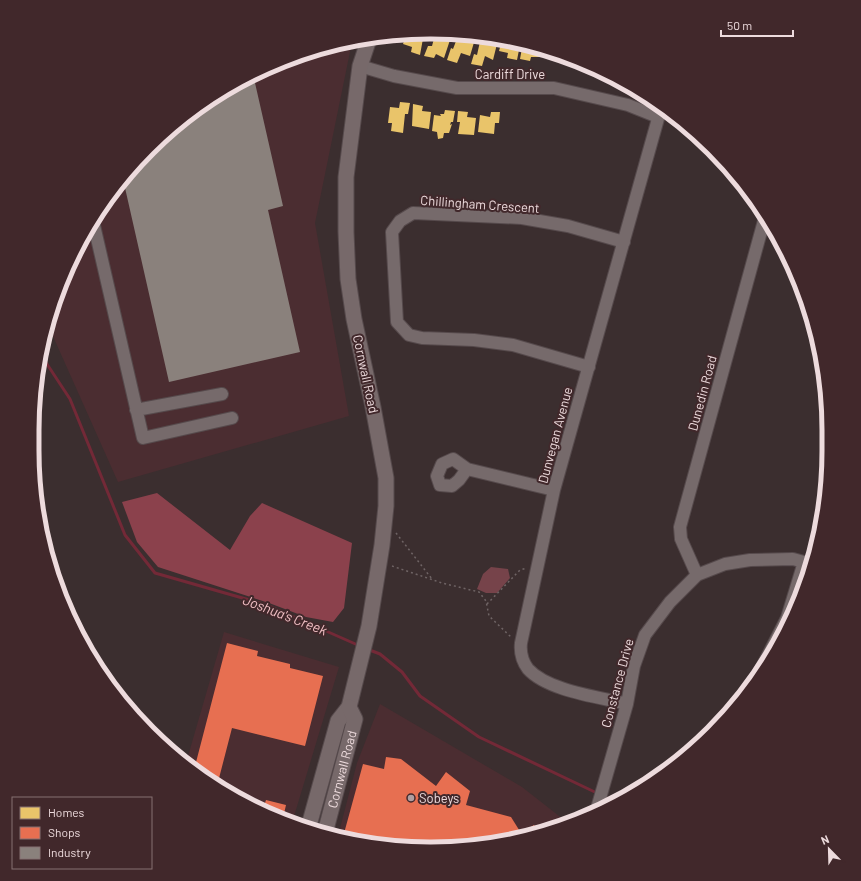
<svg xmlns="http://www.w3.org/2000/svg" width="861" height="881" font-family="Barlow,sans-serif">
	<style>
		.built { fill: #4b2d31 }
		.green { fill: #76434a }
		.forest { fill: #8b414c }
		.homes { fill: #e9c46a }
		.shops { fill: #e76f51 }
		.industry { fill: #8a817c }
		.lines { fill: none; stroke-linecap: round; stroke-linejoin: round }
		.stream { stroke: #732937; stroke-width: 3 }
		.minor-casing { stroke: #564a4c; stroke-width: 14 }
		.major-casing { stroke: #564a4c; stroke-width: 17 }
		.path { stroke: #6f6465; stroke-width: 1.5; stroke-dasharray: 2 3; stroke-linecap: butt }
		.minor { stroke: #766a6b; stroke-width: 12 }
		.major { stroke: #77696a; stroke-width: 15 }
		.poi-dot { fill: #af9ea0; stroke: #41282b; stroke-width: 1.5 }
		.labels { text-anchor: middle; stroke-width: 4; stroke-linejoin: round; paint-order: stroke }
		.street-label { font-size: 13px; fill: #eddbdd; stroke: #41282b }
		.poi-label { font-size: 13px; fill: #eddbdd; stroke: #41282b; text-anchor: start }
		.water-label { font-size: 14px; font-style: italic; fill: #f3c1c6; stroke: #41282b }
		.rim { fill: none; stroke: #eddbdd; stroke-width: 5 }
	</style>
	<rect width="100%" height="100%" fill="#3b2e2f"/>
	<!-- built -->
	<path class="built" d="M352 42 315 223 349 416 118 482 48 325 53 302 86 231 131 168 188 114 254 73 328 46Z
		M224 632 339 667 292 823 209 782 186 763Z
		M380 704 522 787 568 823 533 835 456 848 378 846 338 836 357 763Z"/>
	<!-- green -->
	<path class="green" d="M491 567 508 569 510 578 497 593H486L477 589 483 574Z"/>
	<!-- forest -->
	<path class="forest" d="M157 493 230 550 250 516 262 503 352 543 344 608 333 622 306 617 269 603 158 567 137 542 122 502Z"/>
	<!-- homes -->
	<path class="homes" d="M407 33H424L420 55 411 52 412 47 403 44Z
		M435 35 450 40 444 58 436 54 434 58 424 56 428 46H432Z
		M458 36 475 39 470 56 461 53 457 63 447 60 451 48 453 49Z
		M481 37 493 40 492 43 497 44 493 60 485 56 482 66 471 64 474 54 477 55Z
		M502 40 517 43 515 49 519 50 517 60 507 58 508 53 499 51Z
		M526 46 542 49 541 57H531L530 61 520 59 522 48 525 49Z
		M551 51 564 56 563 61 554 58 555 54 551 53Z
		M400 102 410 103 408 114H405L403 133 391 131 392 123H388L390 107 399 108Z
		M413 104 423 106 422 111 431 112 429 129 412 126Z
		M445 110 455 111 453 122H451L450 125 452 124 449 133H444L443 138 438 139 437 132 432 131 434 115 441 116 440 114H444Z
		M458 111 468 112 467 117 476 118 474 135 458 134 460 122H457Z
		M491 112H500L499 123H495L494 134 478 132 480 115 490 117Z"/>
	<!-- shops -->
	<path class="shops" d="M227 643 258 651 257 656 290 664V668L323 676 305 746 232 728 217 786 194 770Z
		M386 757 401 759 436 786 446 772 470 791 466 805 511 817 521 833 534 825 539 834 472 846 457 842 455 848 378 846 343 837 363 764 384 769Z
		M266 800 286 805 283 818 263 809Z"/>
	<!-- industry -->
	<path class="industry" d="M253 74 283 206 268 210 300 352 169 382 123 179 131 168 188 114Z"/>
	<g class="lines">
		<!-- stream -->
		<path class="stream" d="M41 355 70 399 125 535 155 573 267 605 360 646
			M367 649 380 654 402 672 420 696 479 737 599 794
			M604 797 617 802"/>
		<defs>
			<path id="minor" d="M360 66 394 76 457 88H554L628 105 658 117
				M93 221 143 438 232 418
				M589 367 513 345 474 340 422 338 409 335 397 322 392 232 400 221 413 213 522 218 568 226 624 242
				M136 410 222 394
				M467 469 459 480 452 486 440 485 437 476 442 464 453 459 467 469 554 490
				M697 575 681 539 680 527 765 217
				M759 673 787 618 804 562
				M627 704C599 697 548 691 528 669 522 661 520 652 521 643L554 490 661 108
				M596 812 627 704 634 666 645 635 670 602 697 575 725 564 750 560 793 559 811 564"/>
			<g id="major">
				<path d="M308 829 338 721 349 707 369 626 382 545 386 506V478L373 407 354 319 348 279 346 232V177L360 66 369 39"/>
				<path id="s1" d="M325 833 355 719 349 707"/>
			</g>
		</defs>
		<!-- minor casing -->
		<use href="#minor" class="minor-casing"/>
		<!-- major casing -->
		<use href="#major" class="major-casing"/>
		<!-- path -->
		<path class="path" d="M396 533 432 579
			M392 566 442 583 479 592 486 601 489 616 511 637
			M487 604 520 570 527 568"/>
		<!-- minor -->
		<use href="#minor" class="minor"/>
		<!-- major -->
		<use href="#major" class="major"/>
	</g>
	<!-- markers -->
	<circle class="poi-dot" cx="411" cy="798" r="4"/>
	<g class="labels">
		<!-- street labels -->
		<g class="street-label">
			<text x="510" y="79">Cardiff Drive</text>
			<text transform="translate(480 204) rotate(4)" y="5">Chillingham Crescent</text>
			<text transform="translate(366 374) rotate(78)" y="5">Cornwall Road</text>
			<text transform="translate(702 393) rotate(-75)" y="5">Dunedin Road</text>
			<text transform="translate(555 435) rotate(-75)" y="5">Dunvegan Avenue</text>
			<text transform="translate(617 683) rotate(-75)" y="5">Constance Drive</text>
			<text dy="5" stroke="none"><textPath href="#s1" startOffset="66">Cornwall Road</textPath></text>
		</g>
		<!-- poi labels -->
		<g class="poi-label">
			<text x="419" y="803">Sobeys</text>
		</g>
		<!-- water labels -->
		<g class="water-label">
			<text transform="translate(285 615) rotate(21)" y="5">Joshua's Creek</text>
		</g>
	</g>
	<!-- crop -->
	<path d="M0 0H861V881H0ZM430 39H431A391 391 0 0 1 822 430V451A391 391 0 0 1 431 842H430A391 391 0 0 1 39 451V430A391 391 0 0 1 430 39Z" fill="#41282b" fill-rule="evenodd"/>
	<path class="rim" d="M430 39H431A391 391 0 0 1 822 430V451A391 391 0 0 1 431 842H430A391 391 0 0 1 39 451V430A391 391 0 0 1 430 39Z"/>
	<!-- legend -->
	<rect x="12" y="797" width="140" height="72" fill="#41282b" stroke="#867072"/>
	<rect x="20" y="807" width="20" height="12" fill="#e9c46a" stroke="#867072"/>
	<text x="48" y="817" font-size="12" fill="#eddbdd">Homes</text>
	<rect x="20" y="827" width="20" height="12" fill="#e76f51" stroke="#867072"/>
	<text x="48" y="837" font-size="12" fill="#eddbdd">Shops</text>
	<rect x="20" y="847" width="20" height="12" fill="#8a817c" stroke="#867072"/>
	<text x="48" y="857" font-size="12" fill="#eddbdd">Industry</text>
	<!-- north arrow -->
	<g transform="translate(829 849) rotate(337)" stroke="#41282b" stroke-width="3" paint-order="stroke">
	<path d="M0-3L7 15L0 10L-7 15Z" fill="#eddbdd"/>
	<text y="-6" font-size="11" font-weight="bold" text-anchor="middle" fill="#eddbdd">N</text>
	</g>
	<!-- scale -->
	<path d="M721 30v6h72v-6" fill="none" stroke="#eddbdd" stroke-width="2"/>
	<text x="727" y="30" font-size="12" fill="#eddbdd" stroke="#41282b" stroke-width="3" paint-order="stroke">50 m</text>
</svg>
